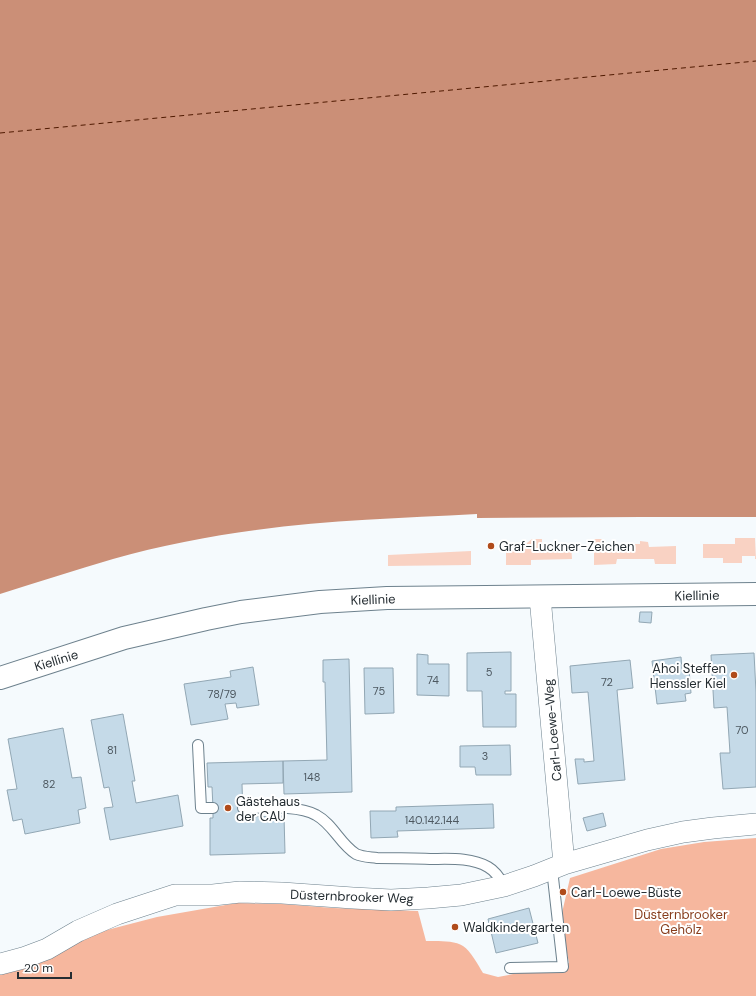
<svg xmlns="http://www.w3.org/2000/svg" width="756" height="996" font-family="'DM Sans',sans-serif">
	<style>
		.green { fill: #f9d2c3 }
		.forest { fill: #f6b79e }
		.water { fill: #cb8f77 }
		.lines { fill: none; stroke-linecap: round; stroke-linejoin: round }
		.ferry { stroke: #4f1900; stroke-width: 1; stroke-dasharray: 5 4; stroke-linecap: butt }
		.building { fill: #c5dae8; stroke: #92a7b4 }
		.service-casing { stroke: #6d818d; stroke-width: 12 }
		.minor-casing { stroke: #6d818d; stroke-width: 22 }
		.tertiary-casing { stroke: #6d818d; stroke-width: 24 }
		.service { stroke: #fff; stroke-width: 10 }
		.minor { stroke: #fff; stroke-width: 21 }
		.tertiary { stroke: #fff; stroke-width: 22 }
		.poi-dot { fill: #b04b1b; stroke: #fff; stroke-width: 1.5 }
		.labels { text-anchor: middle; stroke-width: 4; stroke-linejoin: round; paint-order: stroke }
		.number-label { font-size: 11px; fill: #4d5860 }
		.poi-label { font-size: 13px; fill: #252d32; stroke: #fff; text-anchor: start }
		.street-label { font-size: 13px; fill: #252d32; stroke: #fff }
		.park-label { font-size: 13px; fill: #873d1c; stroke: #fff }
	</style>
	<rect width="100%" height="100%" fill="#f5fafd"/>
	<!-- green -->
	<path class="green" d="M735 538H755L756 559H755V556H742V563H723V558H703V544H735Z
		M532 539H542V545L571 544 572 559 531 560V565H506V550L517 551Z
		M594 539H602V544H640V541L648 542 649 547 676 546V564H655L654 559H617L616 564 594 565Z
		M471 551V565L388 566V555Z"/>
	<!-- forest -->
	<path class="forest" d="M756 838V996H0V972L107 930 157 917 237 903 282 904 333 908 418 911 426 941C436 941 454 940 463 946 471 951 478 965 483 973L498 977 569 963 563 932 562 913 570 878 661 849 704 842Z"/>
	<!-- water -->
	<path class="water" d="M0 0H756V517H641L477 518V514C403 518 329 520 256 530 209 536 159 546 113 559 75 570 38 582 0 594Z"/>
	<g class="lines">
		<!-- ferry -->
		<path class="ferry" d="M0 133 756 61"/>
	</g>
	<!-- building -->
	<path class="building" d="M640 612H652L651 623 639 622Z
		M511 652V691H505V694H516V727H483L482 691H467V653Z
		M754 653 756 692V787L723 789 720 753H730L727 707 714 708 711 655Z
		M417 654 428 655V664H449V696L417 695Z
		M681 657 682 670 689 669 691 693 685 694 686 701 657 704 652 661Z
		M349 659 352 792 284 794 283 761 327 760 325 682H323V660Z
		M630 660 633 688 617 690 625 780 578 784 575 759H584V762L594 761 588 692 572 693 570 666Z
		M253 667 259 705 237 708 236 703 225 704 228 719 191 725 184 684 231 677 230 671Z
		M364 668H393L394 713 365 714Z
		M123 714 135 781H132L136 803 178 795 183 826 110 840 104 808 113 807 109 787 104 788 91 720Z
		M63 728 72 778 81 777 86 808 78 810 80 823 25 834 22 819 13 821 7 790 17 789 8 739Z
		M510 745 511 775H476L475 767H460V746Z
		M283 761V783L242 784 243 817 284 816 285 853 210 855V818H213V808L212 787H208L207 763Z
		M493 804 494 828 397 831 398 837 371 838 370 811H396V807Z
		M603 813 606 826 587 831 583 818Z
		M529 908 538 943 496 953 488 919Z"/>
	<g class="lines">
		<defs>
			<path id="service" d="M198 745 201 808H213
				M243 808C263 808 299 805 316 815 333 824 340 844 356 854 362 857 370 857 377 858 394 858 412 858 430 859 448 859 471 857 488 867 495 871 500 878 504 886
				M510 968 563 967 552 869"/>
			<path id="minor" d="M540 597 564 864
				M0 964 23 958 47 949 78 931 117 914 175 895H213L240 892 282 893 353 898 391 900 428 898 461 895 504 886 534 876 564 864 647 840 683 832 713 828 756 824"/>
			<path id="tertiary" d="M0 678 124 638 206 619 241 612 320 602 387 598 756 594"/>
		</defs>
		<!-- service casing -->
		<use href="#service" class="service-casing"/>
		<!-- minor casing -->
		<use href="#minor" class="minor-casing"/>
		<!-- tertiary casing -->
		<use href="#tertiary" class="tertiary-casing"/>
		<!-- service -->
		<use href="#service" class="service"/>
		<!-- minor -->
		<use href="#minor" class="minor"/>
		<!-- tertiary -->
		<use href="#tertiary" class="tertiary"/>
	</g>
	<!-- markers -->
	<g class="poi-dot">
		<circle cx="491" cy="546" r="4"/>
		<circle cx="734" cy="675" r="4"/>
		<circle cx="228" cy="808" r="4"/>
		<circle cx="563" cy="892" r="4"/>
		<circle cx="455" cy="927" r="4"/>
	</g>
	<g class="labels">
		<!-- number labels -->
		<g class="number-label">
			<text x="489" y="676">5</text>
			<text x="433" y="684">74</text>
			<text x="607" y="686">72</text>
			<text x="379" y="695">75</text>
			<text x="222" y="698">78/79</text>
			<text x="742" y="734">70</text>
			<text x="112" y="754">81</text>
			<text x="485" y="760">3</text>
			<text x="312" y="781">148</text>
			<text x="49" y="788">82</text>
			<text x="432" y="824">140.142.144</text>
		</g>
		<!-- poi labels -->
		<g class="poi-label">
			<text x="499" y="551">Graf-Luckner-Zeichen</text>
			<text x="726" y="673" text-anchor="end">Ahoi Steffen<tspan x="726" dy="15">Henssler Kiel</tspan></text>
			<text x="236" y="806">Gästehaus<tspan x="236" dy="15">der CAU</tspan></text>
			<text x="571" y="897">Carl-Loewe-Büste</text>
			<text x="463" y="932">Waldkindergarten</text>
		</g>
		<!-- street labels -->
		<g class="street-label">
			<text transform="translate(697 595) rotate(-1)" y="5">Kiellinie</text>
			<text transform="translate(373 599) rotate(-2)" y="5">Kiellinie</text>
			<text transform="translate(56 660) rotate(-17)" y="5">Kiellinie</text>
			<text transform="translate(552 730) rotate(-95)" y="5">Carl-Loewe-Weg</text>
			<text transform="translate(352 896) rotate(2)" y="5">Düsternbrooker Weg</text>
		</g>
		<!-- park labels -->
		<g class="park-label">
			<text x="681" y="919">Düsternbrooker<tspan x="681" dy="15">Gehölz</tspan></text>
		</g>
	</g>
	<!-- scale -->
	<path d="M18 972v6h53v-6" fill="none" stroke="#252d32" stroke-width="2"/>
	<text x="24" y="972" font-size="12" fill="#252d32" stroke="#ffffff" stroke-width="3" paint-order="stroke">20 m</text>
</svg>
